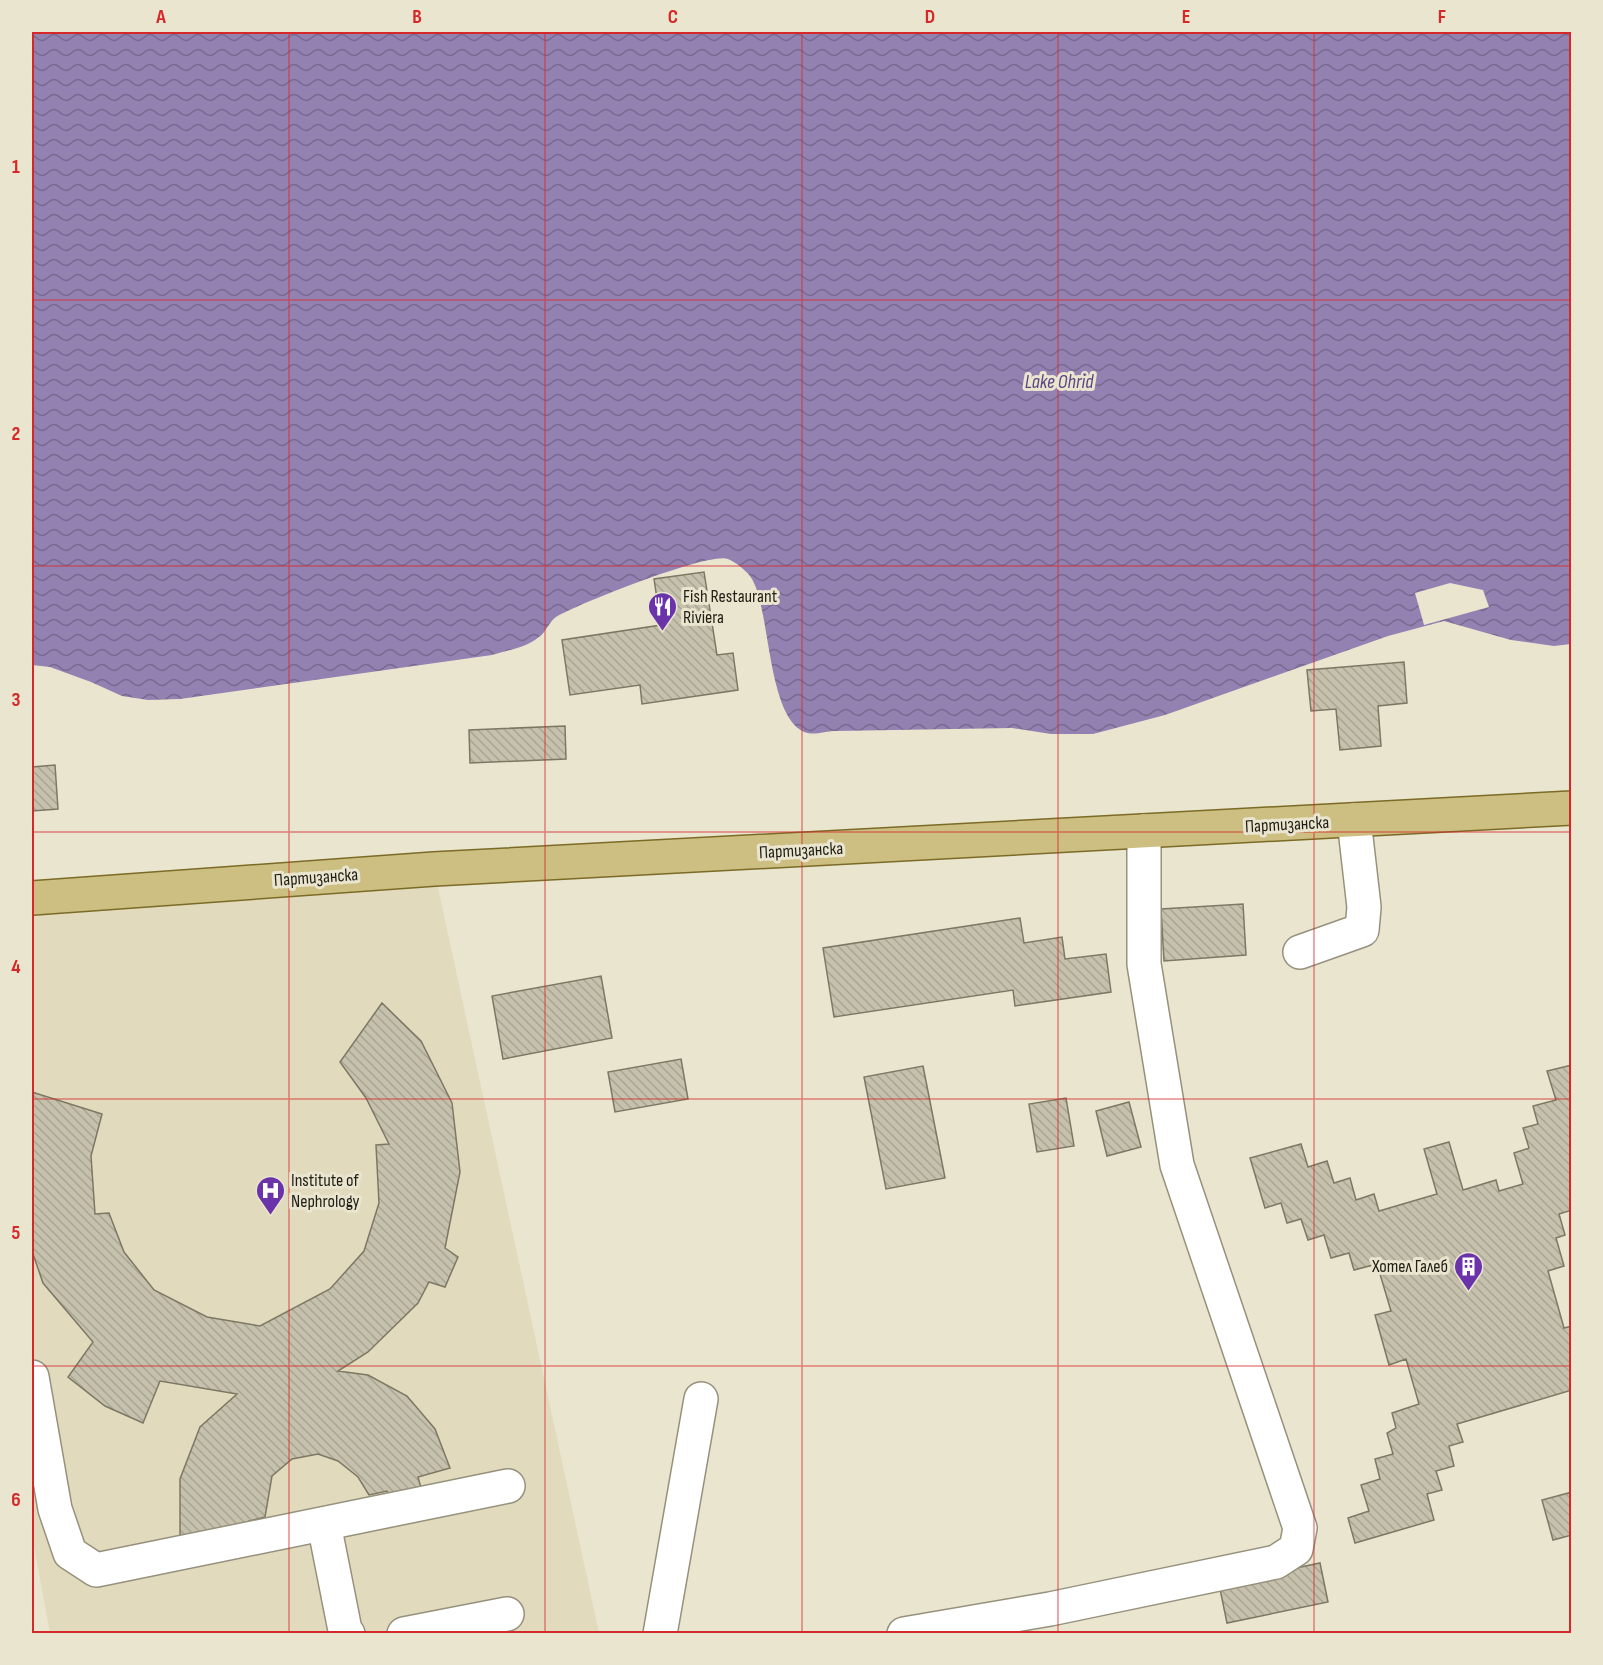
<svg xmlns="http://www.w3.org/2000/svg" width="1603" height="1665" font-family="'Sofia Sans Condensed',sans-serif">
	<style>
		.built { fill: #e1dabd }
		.water { fill: url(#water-waves) }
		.pier { fill: #eae5cf }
		.building { fill: url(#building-back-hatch); stroke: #7d7864; stroke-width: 1.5 }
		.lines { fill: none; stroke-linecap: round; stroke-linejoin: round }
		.minor-casing { stroke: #96917d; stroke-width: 36 }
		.major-casing { stroke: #7b6b26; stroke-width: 36 }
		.minor { stroke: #fff; stroke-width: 33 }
		.major { stroke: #cdbf82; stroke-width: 33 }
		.grid { fill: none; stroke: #d62828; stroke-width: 1.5; stroke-opacity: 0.55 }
		.labels { text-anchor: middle; stroke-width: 6; stroke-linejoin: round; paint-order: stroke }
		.poi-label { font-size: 18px; fill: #201e16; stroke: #eae5cf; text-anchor: start }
		.street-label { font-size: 18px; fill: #201e16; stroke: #eae5cf }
		.water-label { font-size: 20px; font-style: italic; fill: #5d4484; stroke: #eae5cf }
		.neatline { fill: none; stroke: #d62828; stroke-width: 2 }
		.grid-label { font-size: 20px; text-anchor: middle; font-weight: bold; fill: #d62828 }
	</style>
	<defs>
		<pattern id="water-waves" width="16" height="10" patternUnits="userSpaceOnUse" patternTransform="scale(1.5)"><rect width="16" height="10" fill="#9281b1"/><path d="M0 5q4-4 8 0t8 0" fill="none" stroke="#77698f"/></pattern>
		<pattern id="building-back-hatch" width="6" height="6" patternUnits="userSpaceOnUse" patternTransform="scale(1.5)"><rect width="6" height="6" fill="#c6c1ac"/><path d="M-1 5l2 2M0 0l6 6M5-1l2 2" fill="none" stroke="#aaa593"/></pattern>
	</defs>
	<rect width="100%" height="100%" fill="#eae5cf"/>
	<!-- built -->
	<path class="built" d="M434 869 599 1633H50L32 1535V898Z"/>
	<!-- water -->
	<path class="water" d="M32 32H1571V644L1554 646 1511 640 1444 621 1388 636 1165 715 1093 734H1051L1012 728 835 731C827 731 815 735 808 733 767 723 771 611 752 579 748 572 736 562 728 559 708 552 578 604 556 617 549 622 546 632 539 637 526 648 507 650 492 655L180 699 148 700 122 696 91 682 50 667 32 665Z"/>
	<!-- pier -->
	<path class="pier" d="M1450 583 1483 590 1489 607 1424 625 1415 593Z"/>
	<!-- building -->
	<path class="building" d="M704 572 717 655 733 653 738 690 642 704 640 685 570 695 562 640 661 625 654 579Z
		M1404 662 1407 703 1378 706 1381 746 1340 750 1336 709 1311 711 1307 670Z
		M565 726 566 759 470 763 469 730Z
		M55 765 58 809 32 811V767Z
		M1243 904 1246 955 1164 961 1161 909Z
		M1020 918 1024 943 1062 937 1065 959 1106 954 1111 992 1015 1006 1013 990 834 1017 823 948Z
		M601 976 612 1038 503 1059 492 996Z
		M382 1003 421 1041 452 1103 460 1172 445 1248 458 1257 445 1287 429 1282 418 1303 368 1352 338 1371 368 1375 407 1396 435 1429 450 1468 418 1477 421 1488 390 1498 387 1491 369 1495 358 1477 338 1461 318 1454 292 1459 272 1476 265 1517 249 1521 251 1529 218 1537 214 1529 180 1536V1479L200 1427 237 1394 160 1381 143 1423 105 1406 68 1377 93 1342 43 1283 32 1251V1092L102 1114 91 1156 95 1214 109 1213 124 1252 154 1290 207 1317 260 1326 330 1289 364 1251 379 1203 376 1145 389 1144 366 1098 340 1062Z
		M681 1059 688 1099 615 1112 608 1072Z
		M1572 1065V1210L1559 1214 1565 1235 1556 1238 1564 1266 1548 1271 1564 1328 1572 1326V1390L1457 1424 1463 1442 1449 1446 1454 1466 1436 1471 1442 1490 1427 1494 1434 1520 1355 1543 1348 1518 1369 1511 1361 1485 1380 1479 1375 1459 1393 1454 1387 1433 1396 1428 1392 1413 1419 1404 1406 1359 1389 1365 1375 1315 1391 1311 1377 1264 1354 1270 1349 1253 1331 1258 1324 1235 1308 1240 1301 1219 1287 1223 1281 1203 1265 1208 1250 1158 1301 1144 1308 1167 1327 1161 1334 1183 1350 1178 1356 1200 1374 1194 1379 1211 1437 1194 1424 1149 1449 1142 1463 1190 1496 1180 1499 1191 1523 1184 1514 1153 1529 1148 1523 1128 1538 1124 1533 1106 1556 1100 1547 1071Z
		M923 1066 945 1178 886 1189 864 1077Z
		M1066 1098 1074 1146 1037 1152 1029 1104Z
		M1129 1102 1141 1147 1107 1156 1096 1111Z
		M1572 1492V1535L1553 1540 1542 1500Z
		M1320 1563 1328 1602 1227 1623 1219 1584Z"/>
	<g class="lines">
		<defs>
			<path id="minor" d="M1300 952 1362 930 1364 907 1354 820
				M32 1377 55 1509 70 1553 96 1570 508 1486
				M324 1524 345 1630 348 1634
				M404 1634 507 1614
				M660 1634 701 1399
				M904 1634 1050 1609 1276 1562 1296 1549 1300 1528 1177 1165 1144 964V831"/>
			<path id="major" d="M32 898 434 869 1572 808"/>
		</defs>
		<!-- minor casing -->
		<use href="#minor" class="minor-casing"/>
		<!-- major casing -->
		<use href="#major" class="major-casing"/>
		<!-- minor -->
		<use href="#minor" class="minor"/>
		<!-- major -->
		<use href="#major" class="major"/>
	</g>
	<!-- grid -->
	<path class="grid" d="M289 32V1634M545 32V1634M802 32V1634M1058 32V1634M1314 32V1634M32 300H1572M32 566H1572M32 832H1572M32 1099H1572M32 1366H1572"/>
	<!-- icons -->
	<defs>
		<symbol id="restaurant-pin" viewBox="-11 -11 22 30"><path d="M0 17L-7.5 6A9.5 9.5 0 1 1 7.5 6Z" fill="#6a33aa" stroke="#eae5cf"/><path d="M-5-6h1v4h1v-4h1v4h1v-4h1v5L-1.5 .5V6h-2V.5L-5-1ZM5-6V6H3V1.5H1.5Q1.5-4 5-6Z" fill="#fff"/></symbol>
		<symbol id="hospital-pin" viewBox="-11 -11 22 30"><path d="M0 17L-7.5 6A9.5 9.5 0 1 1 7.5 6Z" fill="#6a33aa" stroke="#eae5cf"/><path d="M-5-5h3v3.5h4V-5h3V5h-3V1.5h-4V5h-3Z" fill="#fff"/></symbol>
		<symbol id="building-pin" viewBox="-11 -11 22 30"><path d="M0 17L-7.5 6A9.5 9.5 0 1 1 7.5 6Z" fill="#6a33aa" stroke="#eae5cf"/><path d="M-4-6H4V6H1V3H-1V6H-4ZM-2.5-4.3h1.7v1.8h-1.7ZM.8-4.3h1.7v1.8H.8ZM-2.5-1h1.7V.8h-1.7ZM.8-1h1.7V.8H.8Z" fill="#fff"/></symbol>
	</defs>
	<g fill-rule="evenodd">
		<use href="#restaurant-pin" x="646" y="590" width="33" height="45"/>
		<use href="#hospital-pin" x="254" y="1174" width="33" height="45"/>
		<use href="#building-pin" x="1452" y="1250" width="33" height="45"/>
	</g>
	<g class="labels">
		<!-- poi labels -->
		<g class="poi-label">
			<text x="683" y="602">Fish Restaurant<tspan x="683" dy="21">Riviera</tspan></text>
			<text x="291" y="1186">Institute of<tspan x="291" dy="21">Nephrology</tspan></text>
			<text x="1448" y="1272" text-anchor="end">Хотел Галеб</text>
		</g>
		<!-- street labels -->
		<g class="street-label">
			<text transform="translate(1287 824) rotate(-3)" y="6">Партизанска</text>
			<text transform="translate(801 850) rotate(-3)" y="6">Партизанска</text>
			<text transform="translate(316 877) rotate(-4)" y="6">Партизанска</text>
		</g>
		<!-- water labels -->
		<g class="water-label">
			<text x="1059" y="388">Lake Ohrid</text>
		</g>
	</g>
	<!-- border -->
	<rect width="1603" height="1665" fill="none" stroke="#eae5cf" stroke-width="66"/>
	<rect x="33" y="33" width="1537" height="1599" class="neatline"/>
	<g class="grid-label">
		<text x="161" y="23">A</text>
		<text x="417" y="23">B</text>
		<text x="673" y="23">C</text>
		<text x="930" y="23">D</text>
		<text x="1186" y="23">E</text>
		<text x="1442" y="23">F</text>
		<text x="16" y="173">1</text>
		<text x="16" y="440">2</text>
		<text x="16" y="706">3</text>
		<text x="16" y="973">4</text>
		<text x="16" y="1239">5</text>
		<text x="16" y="1506">6</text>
	</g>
</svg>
